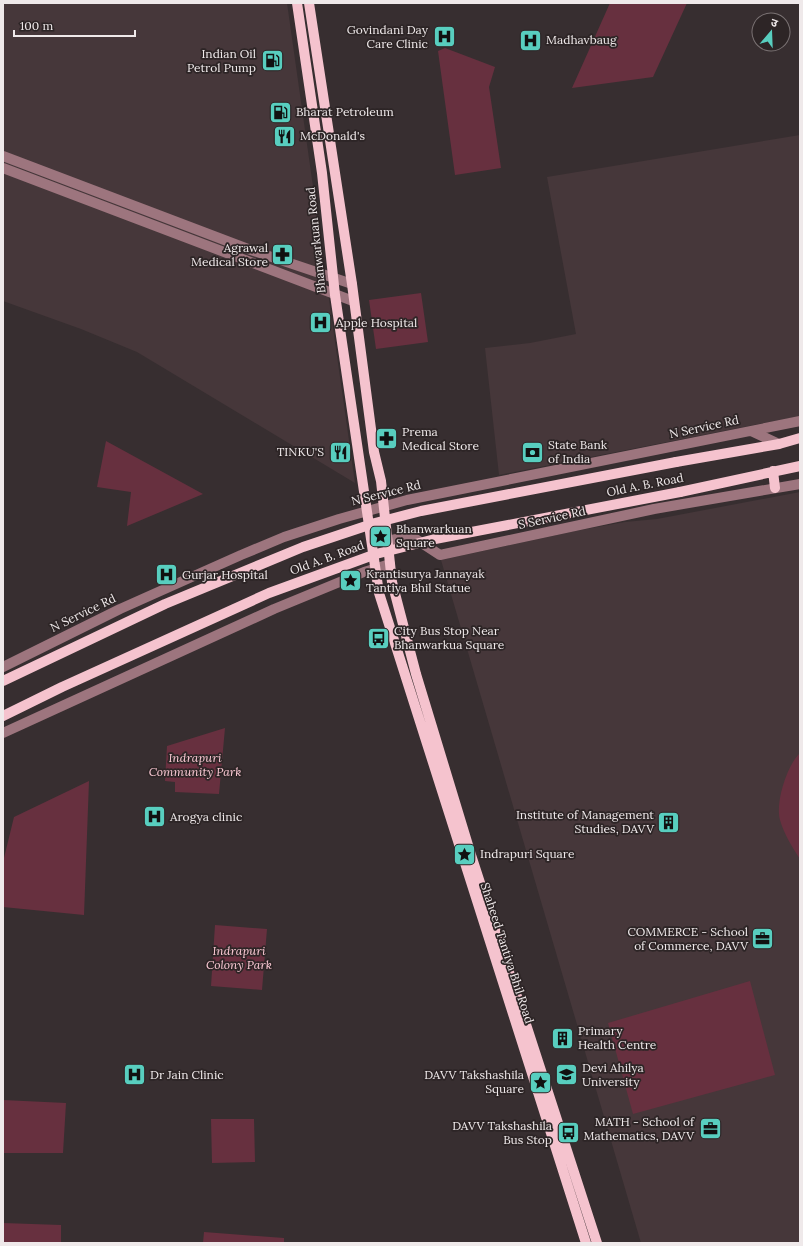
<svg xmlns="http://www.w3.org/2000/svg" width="803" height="1246" font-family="Lora,'Noto Sans Devanagari',serif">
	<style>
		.built { fill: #46373a }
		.green { fill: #67303f }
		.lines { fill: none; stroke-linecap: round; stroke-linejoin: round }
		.minor { stroke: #9d757e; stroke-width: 10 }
		.major { stroke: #f5c3ce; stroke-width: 10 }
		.major-bridge { stroke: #f5c3ce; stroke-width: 10 }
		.labels { text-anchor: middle; stroke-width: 3.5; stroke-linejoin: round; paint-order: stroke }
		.poi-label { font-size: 12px; fill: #efe9ea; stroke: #2d2526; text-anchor: start }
		.street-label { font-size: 12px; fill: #efe9ea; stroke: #2d2526 }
		.park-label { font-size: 12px; font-style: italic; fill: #fbc9d4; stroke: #2d2526 }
	</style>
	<rect width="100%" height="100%" fill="#372e30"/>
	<!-- built -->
	<path class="built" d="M3 3H287L355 483 137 352 81 329 3 301Z
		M800 135V416L499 475 485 348 530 343 576 334 547 177Z
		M800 492V1243H641L441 560 575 531 625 522 657 519Z"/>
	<!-- green -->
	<path class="green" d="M610 3H687L653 77 572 88Z
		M445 48 495 67 489 87 501 168 455 175 438 51Z
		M421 293 428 342 376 349 369 300Z
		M106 441 203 494 127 526 131 492 97 487Z
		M225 728 219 794 175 792V782L165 781 167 746Z
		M800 753V859C792 847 784 834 780 820 775 803 787 765 800 753Z
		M89 781 84 915 3 907V862L14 817Z
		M215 925 267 929 262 990 211 986Z
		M750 981 775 1075 633 1114 608 1023Z
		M3 1100 66 1103 63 1153H3Z
		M211 1119H254L255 1162 212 1163Z
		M3 1223 61 1225V1243H3Z
		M204 1232 284 1238V1243H203Z"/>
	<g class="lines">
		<!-- minor -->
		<path class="minor" d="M3 156 248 249 352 284
			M3 168 353 301
			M751 431 779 444
			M387 541 411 536 440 555 654 509 800 484
			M3 667 120 609 241 555 284 537 339 519 407 500 800 421
			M3 733 274 609 364 572 390 564"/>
		<!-- major -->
		<path class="major" d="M297 3 322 173 335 295 379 593 586 1243
			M309 3 352 284 374 452 381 481 392 582 416 674 471 855 597 1243
			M676 462 779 444 800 438
			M773 471 775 488
			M680 492 800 466"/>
		<!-- major-bridge -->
		<path class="major-bridge" d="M3 681 165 604 303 547 375 523 421 511 676 462
			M3 716 62 687 269 593 376 554 435 539 680 492"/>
	</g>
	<!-- icons -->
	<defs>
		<symbol id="hospital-square" viewBox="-11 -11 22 22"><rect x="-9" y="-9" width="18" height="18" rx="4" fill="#58cebf" stroke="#2d2526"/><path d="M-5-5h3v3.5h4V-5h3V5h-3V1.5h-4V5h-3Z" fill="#111"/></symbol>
		<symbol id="fuel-square" viewBox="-11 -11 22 22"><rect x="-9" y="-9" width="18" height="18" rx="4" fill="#58cebf" stroke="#2d2526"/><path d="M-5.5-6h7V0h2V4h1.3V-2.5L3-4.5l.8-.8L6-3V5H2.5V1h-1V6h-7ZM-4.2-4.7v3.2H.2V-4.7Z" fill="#111"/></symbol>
		<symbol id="restaurant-square" viewBox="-11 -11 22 22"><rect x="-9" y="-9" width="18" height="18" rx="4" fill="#58cebf" stroke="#2d2526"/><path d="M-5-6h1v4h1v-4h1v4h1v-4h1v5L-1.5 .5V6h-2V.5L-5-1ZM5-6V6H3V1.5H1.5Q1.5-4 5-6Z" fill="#111"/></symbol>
		<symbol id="pharmacy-square" viewBox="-11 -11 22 22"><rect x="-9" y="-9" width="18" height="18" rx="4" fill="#58cebf" stroke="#2d2526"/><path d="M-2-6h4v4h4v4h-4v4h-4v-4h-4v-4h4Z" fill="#111"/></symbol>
		<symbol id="bank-square" viewBox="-11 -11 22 22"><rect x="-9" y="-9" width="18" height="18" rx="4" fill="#58cebf" stroke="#2d2526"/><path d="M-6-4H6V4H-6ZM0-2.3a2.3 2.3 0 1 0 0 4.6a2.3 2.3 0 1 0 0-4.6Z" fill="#111"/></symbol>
		<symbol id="sight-square" viewBox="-11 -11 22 22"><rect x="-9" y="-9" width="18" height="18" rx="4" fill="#58cebf" stroke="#2d2526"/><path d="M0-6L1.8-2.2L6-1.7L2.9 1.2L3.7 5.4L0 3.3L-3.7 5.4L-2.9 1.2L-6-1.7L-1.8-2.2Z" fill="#111"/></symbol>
		<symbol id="bus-square" viewBox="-11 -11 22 22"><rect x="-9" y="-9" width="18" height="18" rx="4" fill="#58cebf" stroke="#2d2526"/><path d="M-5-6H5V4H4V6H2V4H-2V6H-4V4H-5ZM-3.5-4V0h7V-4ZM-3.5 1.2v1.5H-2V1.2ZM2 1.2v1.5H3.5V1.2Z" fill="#111"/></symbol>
		<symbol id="building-square" viewBox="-11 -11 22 22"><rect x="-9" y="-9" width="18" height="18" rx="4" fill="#58cebf" stroke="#2d2526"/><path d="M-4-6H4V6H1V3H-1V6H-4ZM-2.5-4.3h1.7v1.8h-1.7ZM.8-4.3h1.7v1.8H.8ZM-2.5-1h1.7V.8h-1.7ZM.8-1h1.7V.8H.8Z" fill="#111"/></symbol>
		<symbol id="office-square" viewBox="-11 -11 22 22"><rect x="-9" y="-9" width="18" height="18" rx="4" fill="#58cebf" stroke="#2d2526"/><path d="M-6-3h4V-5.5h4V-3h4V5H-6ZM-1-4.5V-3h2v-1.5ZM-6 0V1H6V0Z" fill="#111"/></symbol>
		<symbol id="school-square" viewBox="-11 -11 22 22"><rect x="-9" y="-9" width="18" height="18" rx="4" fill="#58cebf" stroke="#2d2526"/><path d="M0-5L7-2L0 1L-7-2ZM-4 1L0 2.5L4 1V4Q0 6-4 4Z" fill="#111"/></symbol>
	</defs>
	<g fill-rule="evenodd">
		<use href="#hospital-square" x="432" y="24" width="25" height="25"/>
		<use href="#hospital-square" x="518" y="28" width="25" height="25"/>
		<use href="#fuel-square" x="260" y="48" width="25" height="25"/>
		<use href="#fuel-square" x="268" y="100" width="25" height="25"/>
		<use href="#restaurant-square" x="272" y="124" width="25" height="25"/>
		<use href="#pharmacy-square" x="270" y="242" width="25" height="25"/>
		<use href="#hospital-square" x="308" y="310" width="25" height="25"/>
		<use href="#pharmacy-square" x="374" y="426" width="25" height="25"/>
		<use href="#restaurant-square" x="328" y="440" width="25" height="25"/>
		<use href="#bank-square" x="520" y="440" width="25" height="25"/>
		<use href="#sight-square" x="368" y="524" width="25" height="25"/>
		<use href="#hospital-square" x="154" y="562" width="25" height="25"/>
		<use href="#sight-square" x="338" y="568" width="25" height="25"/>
		<use href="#bus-square" x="366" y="626" width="25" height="25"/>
		<use href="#hospital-square" x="142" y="804" width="25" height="25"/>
		<use href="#building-square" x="656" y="810" width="25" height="25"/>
		<use href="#sight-square" x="452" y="842" width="25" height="25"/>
		<use href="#office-square" x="750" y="926" width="25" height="25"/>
		<use href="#building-square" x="550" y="1026" width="25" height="25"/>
		<use href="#hospital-square" x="122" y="1062" width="25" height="25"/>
		<use href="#school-square" x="554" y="1062" width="25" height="25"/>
		<use href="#sight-square" x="528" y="1070" width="25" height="25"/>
		<use href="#office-square" x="698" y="1116" width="25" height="25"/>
		<use href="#bus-square" x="556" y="1120" width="25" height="25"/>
	</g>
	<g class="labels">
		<!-- poi labels -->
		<g class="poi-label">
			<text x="428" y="34" text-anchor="end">Govindani Day<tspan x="428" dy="14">Care Clinic</tspan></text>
			<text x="546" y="44">Madhavbaug</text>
			<text x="256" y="58" text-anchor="end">Indian Oil<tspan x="256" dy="14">Petrol Pump</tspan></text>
			<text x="296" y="116">Bharat Petroleum</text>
			<text x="300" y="140">McDonald's</text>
			<text x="268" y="252" text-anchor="end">Agrawal<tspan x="268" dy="14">Medical Store</tspan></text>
			<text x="336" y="327">Apple Hospital</text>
			<text x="402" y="436">Prema<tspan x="402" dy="14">Medical Store</tspan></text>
			<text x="548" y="449">State Bank<tspan x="548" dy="14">of India</tspan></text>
			<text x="324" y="456" text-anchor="end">TINKU'S</text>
			<text x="396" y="533">Bhanwarkuan<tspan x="396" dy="14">Square</tspan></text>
			<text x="366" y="578">Krantisurya Jannayak<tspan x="366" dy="14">Tantiya Bhil Statue</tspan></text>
			<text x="182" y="579">Gurjar Hospital</text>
			<text x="394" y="635">City Bus Stop Near<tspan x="394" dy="14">Bhanwarkua Square</tspan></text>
			<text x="654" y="819" text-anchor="end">Institute of Management<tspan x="654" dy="14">Studies, DAVV</tspan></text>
			<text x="170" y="821">Arogya clinic</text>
			<text x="480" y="858">Indrapuri Square</text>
			<text x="748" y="936" text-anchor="end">COMMERCE - School<tspan x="748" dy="14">of Commerce, DAVV</tspan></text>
			<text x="578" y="1035">Primary<tspan x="578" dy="14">Health Centre</tspan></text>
			<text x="582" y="1072">Devi Ahilya<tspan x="582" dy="14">University</tspan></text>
			<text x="150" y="1079">Dr Jain Clinic</text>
			<text x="524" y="1079" text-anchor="end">DAVV Takshashila<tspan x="524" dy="14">Square</tspan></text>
			<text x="694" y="1126" text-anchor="end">MATH - School of<tspan x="694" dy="14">Mathematics, DAVV</tspan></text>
			<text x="552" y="1130" text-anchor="end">DAVV Takshashila<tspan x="552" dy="14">Bus Stop</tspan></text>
		</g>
		<!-- street labels -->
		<g class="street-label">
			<text transform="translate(316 240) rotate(-96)" y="4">Bhanwarkuan Road</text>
			<text transform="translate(704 427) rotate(-12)" y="4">N Service Rd</text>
			<text transform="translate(645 485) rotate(-11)" y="4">Old A. B. Road</text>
			<text transform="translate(386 493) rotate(-14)" y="4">N Service Rd</text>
			<text transform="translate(552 518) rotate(-12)" y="4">S Service Rd</text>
			<text transform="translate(327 558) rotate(-20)" y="4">Old A. B. Road</text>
			<text transform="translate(83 613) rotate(-26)" y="4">N Service Rd</text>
			<text transform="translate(507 953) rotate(72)" y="4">Shaheed Tantiya Bhil Road</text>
		</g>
		<!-- park labels -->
		<g class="park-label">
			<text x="195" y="762">Indrapuri<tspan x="195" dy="14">Community Park</tspan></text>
			<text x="239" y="955">Indrapuri<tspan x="239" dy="14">Colony Park</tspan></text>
		</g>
	</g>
	<!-- border -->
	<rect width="803" height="1246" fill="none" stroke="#efe9ea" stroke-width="8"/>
	<!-- north arrow -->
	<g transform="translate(771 32) rotate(19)"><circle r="19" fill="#2d2526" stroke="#7b7374"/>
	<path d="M0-3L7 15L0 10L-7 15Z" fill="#58cebf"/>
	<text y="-6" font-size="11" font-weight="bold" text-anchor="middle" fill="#efe9ea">उ</text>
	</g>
	<!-- scale -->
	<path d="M14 30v6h121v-6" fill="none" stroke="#efe9ea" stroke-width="2"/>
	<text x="20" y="30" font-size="12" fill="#efe9ea" stroke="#2d2526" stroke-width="3" paint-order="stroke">100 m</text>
</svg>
